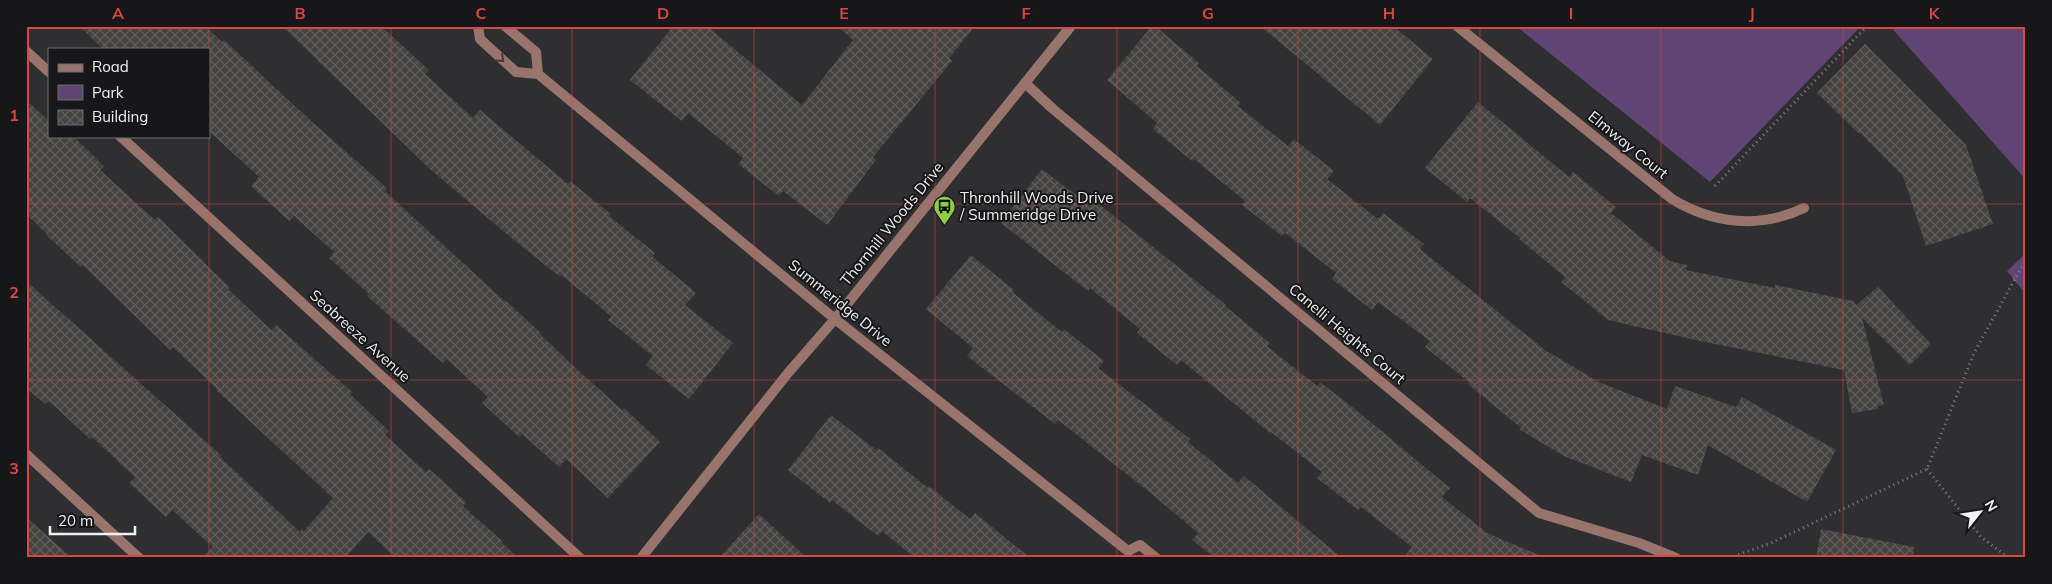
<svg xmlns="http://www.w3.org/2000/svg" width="2052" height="584" font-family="Mulish,sans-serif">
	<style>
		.green { fill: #5f4474 }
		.forest { fill: url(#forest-firs) }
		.building { fill: url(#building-cross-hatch) }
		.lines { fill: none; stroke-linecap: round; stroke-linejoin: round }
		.path { stroke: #828183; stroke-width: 3; stroke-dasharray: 1 4; stroke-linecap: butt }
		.minor { stroke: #98746d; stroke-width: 10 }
		.tertiary { stroke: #98746d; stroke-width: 10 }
		.oneway { stroke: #443736 }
		.grid { fill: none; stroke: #da4646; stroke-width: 1; stroke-opacity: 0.55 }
		.labels { text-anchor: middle; stroke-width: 4; stroke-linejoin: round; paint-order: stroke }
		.street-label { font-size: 15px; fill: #f1f0f2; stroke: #171618 }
		.poi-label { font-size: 15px; fill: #f1f0f2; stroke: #171618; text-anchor: start }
		.neatline { fill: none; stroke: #da4646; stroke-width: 2 }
		.grid-label { font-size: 16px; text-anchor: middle; font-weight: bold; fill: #da4646 }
	</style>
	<defs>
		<pattern id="forest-firs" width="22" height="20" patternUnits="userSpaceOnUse" patternTransform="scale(1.25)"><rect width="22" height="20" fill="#5f4474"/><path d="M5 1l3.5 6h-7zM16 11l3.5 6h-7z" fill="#765f88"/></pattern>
		<pattern id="building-cross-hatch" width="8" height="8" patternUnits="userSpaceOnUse" patternTransform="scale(1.25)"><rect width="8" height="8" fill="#454340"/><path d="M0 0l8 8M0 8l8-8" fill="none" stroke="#605e5c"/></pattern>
	</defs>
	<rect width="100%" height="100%" fill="#2f2e31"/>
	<!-- green -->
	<path class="green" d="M1516 26H1861L1710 182Z
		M1890 26H2026V180Z"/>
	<!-- forest -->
	<path class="forest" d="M2026 253V294L2007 271Z"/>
	<!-- building -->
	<path class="building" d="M79 26H205L222 42 224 40 311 121 387 188 385 191 504 301 505 300 541 333 540 334 579 371 622 410 624 408 660 442 608 498 566 459 559 467 522 434 519 437 482 403 488 397 447 359 443 363 367 296 369 294 329 258 334 252 294 216 289 221 251 186 259 177 209 131V49H103Z
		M282 26H381L429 70 425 74 473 118 480 110 568 184 570 181 611 214 609 216 655 253 652 256 696 293 685 305 733 343 689 399 646 365 653 356 608 320 611 316 561 275 560 277 514 240 431 170Z
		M673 26H707L802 105 853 40 837 26H975L949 58 952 61 873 157 876 160 827 225 783 191 779 196 738 164 743 158 688 113 682 121 630 80Z
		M1152 26H1155L1199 63 1197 66 1241 103 1238 106 1288 146 1294 139 1334 171 1327 179 1378 219 1383 213 1424 244 1420 249 1545 350 1599 382 1667 409 1675 386 1736 407 1742 397 1836 450 1807 502 1708 445 1698 475 1642 455 1631 482 1564 456 1520 430 1521 428 1468 384 1469 382 1425 347 1430 341 1378 302 1372 310 1332 279 1336 273 1285 233 1282 236 1242 205 1245 201 1194 159 1192 161 1153 129 1157 123 1107 80Z
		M1260 26H1393L1433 59 1380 125Z
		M1865 44 1966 145 1993 224 1926 246 1903 176 1859 132 1858 133 1817 93Z
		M26 100 49 121V136H73L104 166 100 170 155 220 158 217 230 288 228 289 271 330 276 325 352 392 350 394 389 431 385 435 426 472 429 469 466 502 463 506 502 541 501 542 518 558H396L368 532 345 558H202L213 547 172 510 166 517 129 483 135 477 92 437 90 439 49 401 45 404 26 388V281L222 456 220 457 300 532 302 529 304 531 333 498 216 390 217 389 173 347 170 350 83 265 81 267 46 235 47 234 26 214Z
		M1478 102 1569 177 1573 172 1616 207 1611 213 1670 261 1687 265 1686 270 1775 288V285L1853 301 1856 305 1878 287 1931 344 1910 365 1862 318 1884 405 1877 406 1878 409 1852 413 1844 370 1700 341 1608 320 1561 282 1565 277 1519 239 1520 238 1470 198 1467 202 1425 168Z
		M1042 169 1089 205 1094 200 1226 305 1225 306 1270 343 1267 346 1317 386 1320 382 1361 414 1450 488 1442 497 1487 533 1546 558H1403L1412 547 1361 507 1358 510 1317 478 1322 472 1271 432 1270 433 1181 360 1177 365 1137 333 1140 329 1090 288 1088 291 1001 223Z
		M971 255 1014 290 1012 292 1062 332 1064 329 1104 361 1098 368 1190 439 1188 442 1238 483 1244 476 1342 558H1215L1192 540 1198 533 1153 495 1058 420 1055 424 967 356 973 348 926 309Z
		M831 415 876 450 878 448 928 488 929 486 970 519 975 513 1030 558H915L882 531 878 536 832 500 830 503 788 470Z
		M759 514 807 558H719Z
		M26 517 72 558H26Z
		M1821 529 1914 547 1913 558H1816Z"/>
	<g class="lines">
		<!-- path -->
		<path class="path" d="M1715 186 1867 26
			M1927 469 1981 537 2009 558
			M1729 558 1771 543 1927 469 1974 353 2026 259"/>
		<!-- minor -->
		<path class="minor" d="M478 26 480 39 516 72 538 74 835 319
			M505 26 536 52 538 74
			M1457 26 1672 199C1713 224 1760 229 1804 208
			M26 51 49 72
			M1025 83 1053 109 1539 513 1639 543 1676 558
			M120 136 580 558
			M26 454 139 558"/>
		<!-- tertiary -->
		<path class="tertiary" d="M835 319 1128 551
			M1128 551 1140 545 1156 558
			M641 558 788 373 835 319 1071 26"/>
	</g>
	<!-- one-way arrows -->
	<defs><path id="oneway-chevron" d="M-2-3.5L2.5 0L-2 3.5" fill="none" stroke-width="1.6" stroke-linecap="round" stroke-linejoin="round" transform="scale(1.25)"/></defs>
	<use class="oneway" href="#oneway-chevron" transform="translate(501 59) rotate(42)"/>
	<!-- grid -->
	<path class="grid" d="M209 26V558M391 26V558M572 26V558M754 26V558M935 26V558M1117 26V558M1298 26V558M1480 26V558M1661 26V558M1843 26V558M26 204H2026M26 380H2026"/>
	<!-- icons -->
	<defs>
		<symbol id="bus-pin" viewBox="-11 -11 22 30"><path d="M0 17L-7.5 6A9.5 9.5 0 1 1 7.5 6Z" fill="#8fcd42" stroke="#171618"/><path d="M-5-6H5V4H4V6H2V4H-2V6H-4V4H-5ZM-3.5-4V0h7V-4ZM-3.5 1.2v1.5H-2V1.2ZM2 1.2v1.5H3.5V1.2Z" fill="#111"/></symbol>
	</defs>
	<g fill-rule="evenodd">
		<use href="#bus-pin" x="932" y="194" width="25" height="34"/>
	</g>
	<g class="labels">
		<!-- street labels -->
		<g class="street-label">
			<text transform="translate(1628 145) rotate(39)" y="5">Elmway Court</text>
			<text transform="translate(892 224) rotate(-51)" y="5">Thornhill Woods Drive</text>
			<text transform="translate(840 303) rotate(39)" y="5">Summeridge Drive</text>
			<text transform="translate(1347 334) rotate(40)" y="5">Canelli Heights Court</text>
			<text transform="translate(360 336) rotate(42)" y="5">Seabreeze Avenue</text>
		</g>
		<!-- poi labels -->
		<g class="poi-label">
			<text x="960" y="203">Thronhill Woods Drive<tspan x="960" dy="17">/ Summeridge Drive</tspan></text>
		</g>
	</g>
	<!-- border -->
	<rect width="2052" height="584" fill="none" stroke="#171618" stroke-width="55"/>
	<!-- legend -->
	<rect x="48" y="48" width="162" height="90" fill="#171618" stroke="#6e6d6f"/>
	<rect x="58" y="64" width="25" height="8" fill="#98746d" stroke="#6e6d6f"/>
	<text x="92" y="72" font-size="15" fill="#f1f0f2">Road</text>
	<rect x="58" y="85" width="25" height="15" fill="#5f4474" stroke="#6e6d6f"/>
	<text x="92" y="98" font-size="15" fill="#f1f0f2">Park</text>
	<rect x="58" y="110" width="25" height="15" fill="url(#building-cross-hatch)" stroke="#6e6d6f"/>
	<text x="92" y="122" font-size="15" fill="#f1f0f2">Building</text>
	<!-- north arrow -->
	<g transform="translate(1980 512) rotate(60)" stroke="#171618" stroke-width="4" paint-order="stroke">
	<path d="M0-4L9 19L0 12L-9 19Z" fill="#f1f0f2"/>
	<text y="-8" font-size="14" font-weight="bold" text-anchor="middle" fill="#f1f0f2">N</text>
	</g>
	<!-- scale -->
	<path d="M50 526v8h85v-8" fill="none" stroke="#f1f0f2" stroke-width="2.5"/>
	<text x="58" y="526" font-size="15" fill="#f1f0f2" stroke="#171618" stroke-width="4" paint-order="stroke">20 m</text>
	<rect x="28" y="28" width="1996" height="528" class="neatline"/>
	<g class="grid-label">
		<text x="118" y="19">A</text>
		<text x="300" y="19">B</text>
		<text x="481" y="19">C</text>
		<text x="663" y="19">D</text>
		<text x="844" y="19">E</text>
		<text x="1026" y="19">F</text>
		<text x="1208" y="19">G</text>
		<text x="1389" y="19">H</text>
		<text x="1571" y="19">I</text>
		<text x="1752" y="19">J</text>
		<text x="1934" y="19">K</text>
		<text x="14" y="121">1</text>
		<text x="14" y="298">2</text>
		<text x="14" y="474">3</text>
	</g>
</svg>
